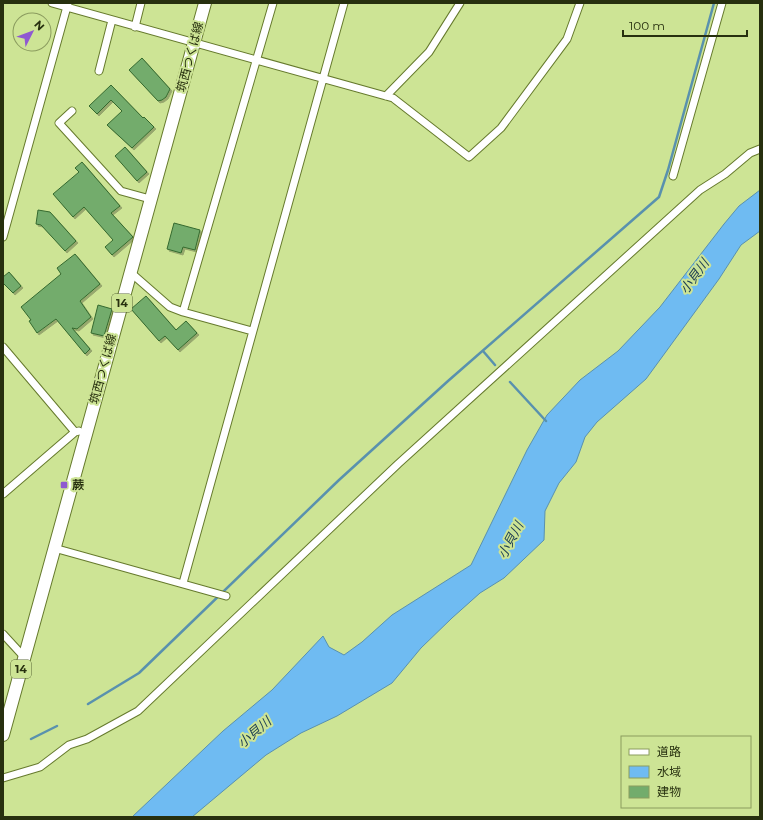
<svg xmlns="http://www.w3.org/2000/svg" width="763" height="820" font-family="Montserrat,'Noto Sans JP',sans-serif">
	<style>
		.water { fill: #6fbbf2; stroke: #5991ae }
		.lines { fill: none; stroke-linecap: round; stroke-linejoin: round }
		.stream { stroke: #5991ae; stroke-width: 2.5 }
		.building { fill: #73ac6c; stroke: #35692f; filter: url(#shadow) }
		.minor-casing { stroke: #667a2d; stroke-width: 9 }
		.primary-casing { stroke: #667a2d; stroke-width: 14 }
		.minor { stroke: #fff; stroke-width: 7 }
		.primary { stroke: #fff; stroke-width: 12 }
		.poi-dot { fill: #8f59d1; stroke: #cde495; stroke-width: 1.5 }
		.labels { text-anchor: middle; stroke-width: 4; stroke-linejoin: round; paint-order: stroke }
		.shield { fill: #cde495; stroke: #596637; stroke-width: 1 }
		.shield-label { font-size: 11px; font-weight: bold; fill: #27300f }
		.street-label { font-size: 12px; fill: #27300f; stroke: #cde495 }
		.poi-label { font-size: 12px; font-weight: bold; fill: #27300f; stroke: #cde495; text-anchor: start }
		.water-label { font-size: 13px; font-style: italic; fill: #1b3c53; stroke: #cde495 }
	</style>
	<defs>
		<filter id="shadow"><feDropShadow dx="2" dy="2" stdDeviation="0" flood-color="#0004"/></filter>
	</defs>
	<rect width="100%" height="100%" fill="#cde495"/>
	<!-- water -->
	<path class="water" d="M760 190V231L741 245 719 279 646 379 597 422 585 437 576 462 559 483 545 511 544 540 504 578 480 593 452 618 421 648 392 683 337 716 301 733 266 755 192 817H132L223 731 272 690 323 636 329 647 344 655 362 642 392 615 471 565 527 450 547 415 580 380 618 351 660 307 724 224 739 206Z"/>
	<g class="lines">
		<!-- stream -->
		<path class="stream" d="M483 351 495 365
			M510 382 546 421
			M88 704 139 673 339 480 448 381 659 197 668 170 714 3
			M31 739 57 726"/>
	</g>
	<!-- building -->
	<path class="building" d="M142 58 170 89 166 97 162 100 158 101 129 70Z
		M111 85 143 118 144 117 154 127 132 148 107 125 122 111 111 100 97 114 89 106Z
		M125 147 147 172 137 181 115 156Z
		M82 162 120 206 111 213 133 237 112 255 105 247 113 240 84 207 73 217 53 194 79 172 75 168Z
		M38 210 50 212 76 241 65 251 41 225 36 224Z
		M174 223 200 230 195 250 183 247 181 253 167 249Z
		M75 254 100 284 80 301 91 317 77 329 72 328 90 349 85 354 56 319 37 333 29 321 31 320 21 307 61 274 57 268Z
		M9 272 21 286 13 293 3 283V277Z
		M146 296 176 330 186 321 197 333 178 350 165 336 159 341 131 309Z
		M98 305 112 309 104 336 91 333Z"/>
	<g class="lines">
		<defs>
			<path id="minor" d="M52 3 393 98 469 157 501 128 567 39 580 3
				M135 27 141 3
				M99 71 112 20
				M386 96 429 52 460 3
				M72 111 59 123 121 191 150 199
				M673 176 722 3
				M3 237 68 3
				M130 272 170 307 183 312 252 331
				M183 312 273 3
				M3 347 75 432
				M3 494 75 432 79 431
				M54 548 226 596
				M183 583 344 3
				M3 634 25 658
				M3 778 40 767 69 745 87 739 138 711 398 464 700 190 725 174 750 153 760 149"/>
			<path id="primary" d="M3 735 205 3"/>
		</defs>
		<!-- minor casing -->
		<use href="#minor" class="minor-casing"/>
		<!-- primary casing -->
		<use href="#primary" class="primary-casing"/>
		<!-- minor -->
		<use href="#minor" class="minor"/>
		<!-- primary -->
		<use href="#primary" class="primary"/>
	</g>
	<!-- markers -->
	<rect class="poi-dot" x="60" y="481" width="8" height="8" rx="2"/>
	<g class="labels">
		<!-- shield labels -->
		<g class="shield">
			<rect x="112" y="294" width="20" height="18" rx="3"/>
			<rect x="11" y="660" width="20" height="18" rx="3"/>
		</g>
		<g class="shield-label">
			<text x="122" y="307">14</text>
			<text x="21" y="673">14</text>
		</g>
		<!-- street labels -->
		<g class="street-label">
			<text transform="translate(190 57) rotate(-75)" y="4">筑西つくば線</text>
			<text transform="translate(103 369) rotate(-75)" y="4">筑西つくば線</text>
		</g>
		<!-- poi labels -->
		<g class="poi-label">
			<text x="72" y="489">蕨</text>
		</g>
		<!-- water labels -->
		<g class="water-label">
			<text transform="translate(694 276) rotate(-54)" y="5">小貝川</text>
			<text transform="translate(510 540) rotate(-62)" y="5">小貝川</text>
			<text transform="translate(254 732) rotate(-41)" y="5">小貝川</text>
		</g>
	</g>
	<!-- border -->
	<rect width="763" height="820" fill="none" stroke="#27300f" stroke-width="8"/>
	<!-- legend -->
	<rect x="621" y="736" width="130" height="72" fill="#cde495" stroke="#8b9c5f"/>
	<rect x="629" y="749" width="20" height="6" fill="#ffffff" stroke="#8b9c5f"/>
	<text x="657" y="756" font-size="12" fill="#27300f">道路</text>
	<rect x="629" y="766" width="20" height="12" fill="#6fbbf2" stroke="#8b9c5f"/>
	<text x="657" y="776" font-size="12" fill="#27300f">水域</text>
	<rect x="629" y="786" width="20" height="12" fill="#73ac6c" stroke="#8b9c5f"/>
	<text x="657" y="796" font-size="12" fill="#27300f">建物</text>
	<!-- north arrow -->
	<g transform="translate(32 32) rotate(48)"><circle r="19" fill="#cde495" stroke="#8b9c5f"/>
	<path d="M0-3L7 15L0 10L-7 15Z" fill="#8f59d1"/>
	<text y="-6" font-size="11" font-weight="bold" text-anchor="middle" fill="#27300f">N</text>
	</g>
	<!-- scale -->
	<path d="M623 30v6h124v-6" fill="none" stroke="#27300f" stroke-width="2"/>
	<text x="629" y="30" font-size="12" fill="#27300f" stroke="#cde495" stroke-width="3" paint-order="stroke">100 m</text>
</svg>
